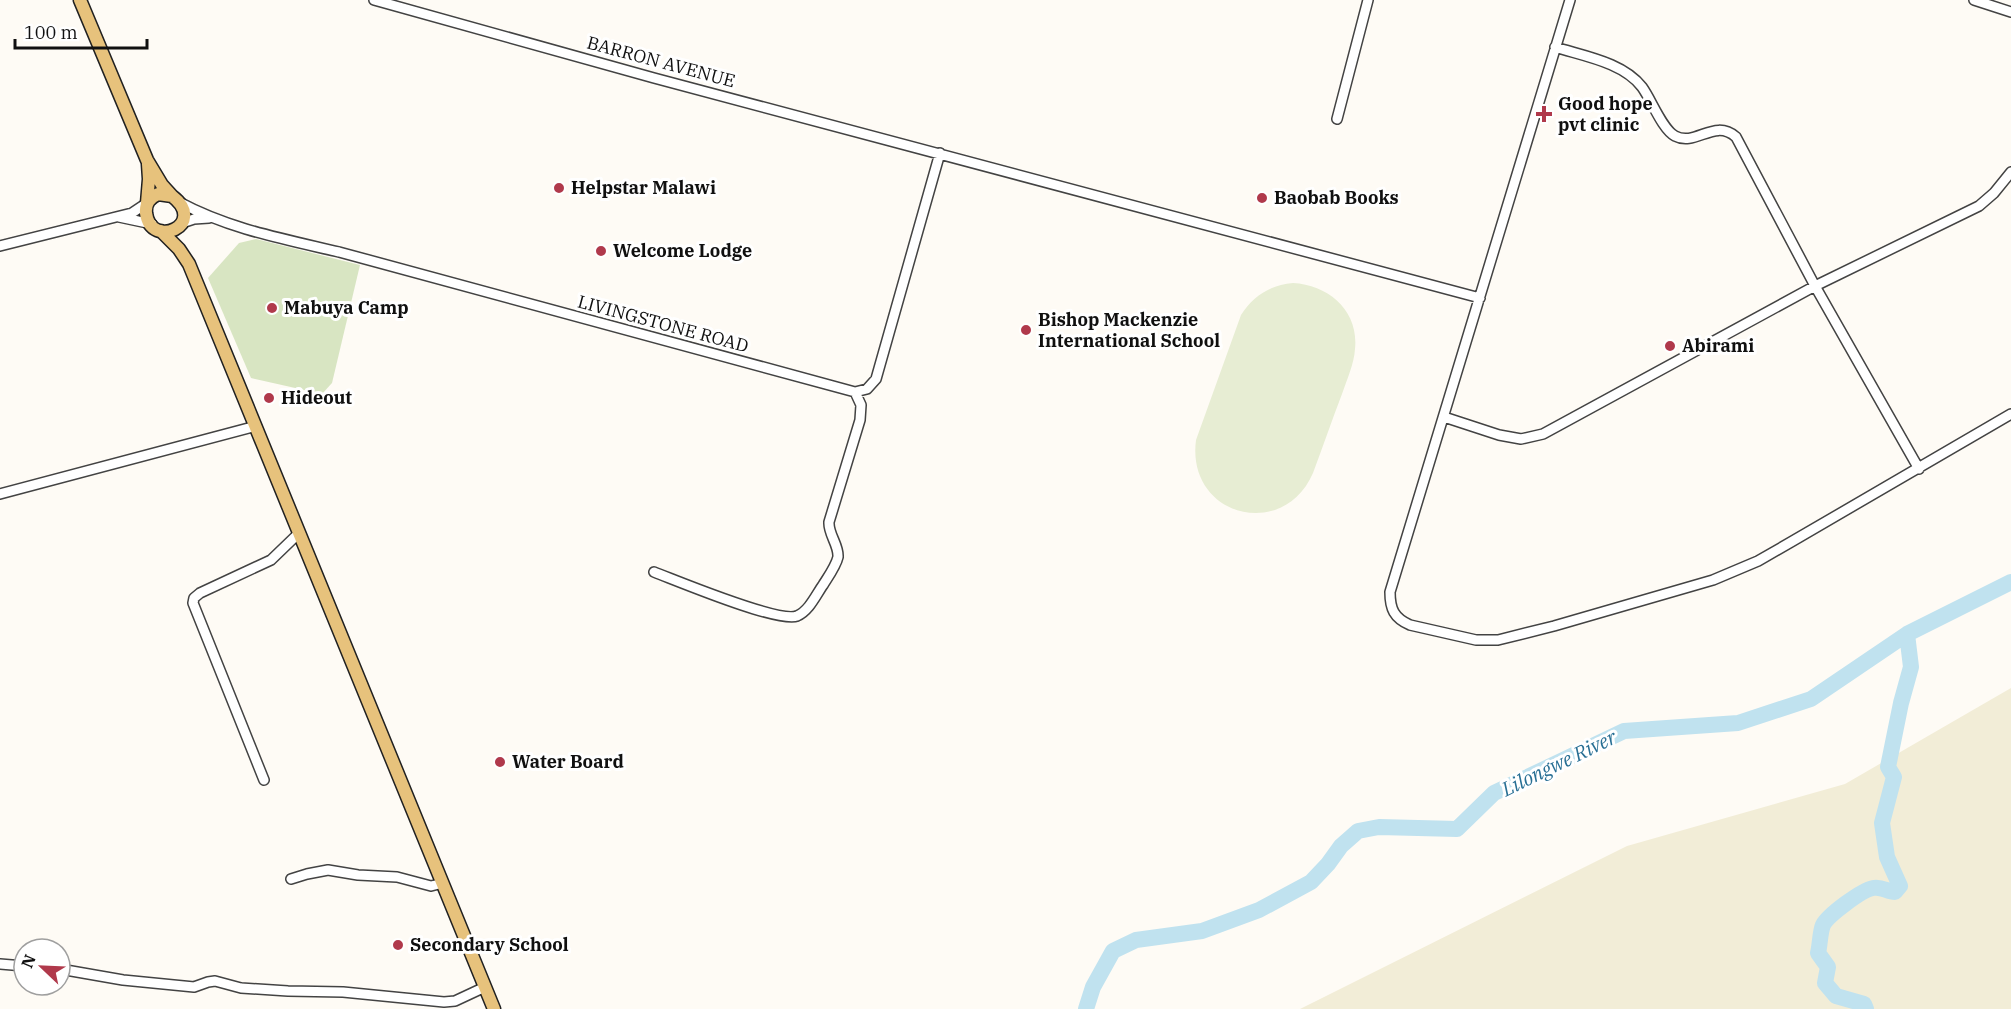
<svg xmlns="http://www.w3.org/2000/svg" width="2011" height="1009" font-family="'IBM Plex Serif',serif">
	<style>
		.farmland { fill: #f2edd7 }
		.green { fill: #d8e5c2 }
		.pitch { fill: #e7edd3 }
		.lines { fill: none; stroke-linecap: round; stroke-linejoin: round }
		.river { stroke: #c0e2ef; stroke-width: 16 }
		.minor-casing { stroke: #434343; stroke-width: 12 }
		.major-casing { stroke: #212121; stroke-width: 15 }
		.minor { stroke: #fff; stroke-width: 9 }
		.major { stroke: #e7c27c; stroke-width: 12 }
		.poi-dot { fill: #b0394b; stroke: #fff; stroke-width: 2 }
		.labels { text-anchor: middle; stroke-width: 6; stroke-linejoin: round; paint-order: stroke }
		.street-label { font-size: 18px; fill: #101010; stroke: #fff }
		.poi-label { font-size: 18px; font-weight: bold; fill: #101010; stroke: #fff; text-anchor: start }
		.water-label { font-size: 20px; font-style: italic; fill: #286f94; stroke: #fff }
	</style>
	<rect width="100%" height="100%" fill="#fefbf5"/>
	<!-- farmland -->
	<path class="farmland" d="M2011 688V1009H1300L1627 846 1845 784Z"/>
	<!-- green -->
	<path class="green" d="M256 239 360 265 332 383 322 394 251 378 208 278 239 243Z"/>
	<!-- pitch -->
	<path class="pitch" d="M1293 283C1329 285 1359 311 1355 349 1354 364 1347 379 1342 394 1332 420 1323 446 1313 473 1283 542 1186 516 1196 440L1241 315C1253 296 1270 285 1293 283Z"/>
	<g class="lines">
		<!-- river -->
		<path class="river" d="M1086 1009 1093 987 1113 951 1136 940 1202 931 1259 910 1311 882 1328 864 1341 846 1358 831 1379 827 1457 829 1494 793 1624 731 1738 723 1811 699 1907 634 2011 582
			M1866 1009 1864 1004 1836 996 1825 983 1828 967 1818 953C1820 945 1820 932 1823 925 1828 915 1862 890 1873 888 1882 886 1887 892 1895 892L1900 886 1887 857 1882 823 1894 777 1888 767 1901 703 1911 667 1907 634"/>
		<defs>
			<path id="minor" d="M374 0 654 78 1480 298
				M1570 0 1390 592C1390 609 1394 618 1410 625L1476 640H1498L1554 626 1713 580 1758 561 1791 542 2011 414
				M1974 0 2011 12
				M1555 47C1583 56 1623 62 1642 87 1651 99 1662 129 1675 136 1696 147 1714 118 1736 137L1815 286 1919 469
				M1337 119 1368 0
				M179 202C229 229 284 239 339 252L855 392 867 389 876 379 940 153
				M119 217 152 224
				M182 223 194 219 209 218
				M0 246 132 213 147 203
				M1444 417 1499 435 1521 439 1543 434 1815 286 1979 206 1994 193 2011 172
				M0 494 256 426
				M654 572C678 581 778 623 797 616 809 611 816 595 823 585 828 577 836 566 838 557 839 545 828 534 829 522L860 420 861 405 855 392
				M264 780 193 603 194 598 200 593 271 560 299 533
				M291 879 307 874 328 870 358 875 397 877 431 886 443 883
				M0 964 24 966
				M60 969 123 980 194 987 208 982 215 981 241 988 288 991 343 992 444 1002 455 1001 485 987"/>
			<path id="major" d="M80 0 147 160 162 185 172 196
				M158 194 172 196C209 224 151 251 146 213 145 203 150 198 158 194Z
				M147 203 149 179 148 164
				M161 231 179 249 189 264 494 1009"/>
		</defs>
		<!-- minor casing -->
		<use href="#minor" class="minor-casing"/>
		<!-- major casing -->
		<use href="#major" class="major-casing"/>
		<!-- minor -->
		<use href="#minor" class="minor"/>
		<!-- major -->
		<use href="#major" class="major"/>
	</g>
	<!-- markers -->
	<g class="poi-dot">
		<path d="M1541 105h6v6h6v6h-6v6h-6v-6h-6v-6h6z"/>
		<circle cx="559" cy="188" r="6"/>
		<circle cx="1262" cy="198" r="6"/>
		<circle cx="601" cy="251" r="6"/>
		<circle cx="272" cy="308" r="6"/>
		<circle cx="1026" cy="330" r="6"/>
		<circle cx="1670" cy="346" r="6"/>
		<circle cx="269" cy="398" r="6"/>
		<circle cx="500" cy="762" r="6"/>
		<circle cx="398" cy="945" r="6"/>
	</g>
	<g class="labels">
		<!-- street labels -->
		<g class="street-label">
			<text transform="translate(661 62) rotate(15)" y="6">BARRON AVENUE</text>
			<text transform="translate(663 324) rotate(15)" y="6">LIVINGSTONE ROAD</text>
		</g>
		<!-- poi labels -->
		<g class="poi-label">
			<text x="1558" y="110">Good hope<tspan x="1558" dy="21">pvt clinic</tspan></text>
			<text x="571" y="194">Helpstar Malawi</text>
			<text x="1274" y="204">Baobab Books</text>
			<text x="613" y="257">Welcome Lodge</text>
			<text x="284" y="314">Mabuya Camp</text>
			<text x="1038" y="326">Bishop Mackenzie<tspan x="1038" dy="21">International School</tspan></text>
			<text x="1682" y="352">Abirami</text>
			<text x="281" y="404">Hideout</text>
			<text x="512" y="768">Water Board</text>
			<text x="410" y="951">Secondary School</text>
		</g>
		<!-- water labels -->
		<g class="water-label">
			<text transform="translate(1559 763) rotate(-26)" y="7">Lilongwe River</text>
		</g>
	</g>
	<!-- north arrow -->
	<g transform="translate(42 967) rotate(293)"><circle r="28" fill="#ffffff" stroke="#9f9f9f" stroke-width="1.5"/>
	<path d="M0-4.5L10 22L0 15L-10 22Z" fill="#b0394b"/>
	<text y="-9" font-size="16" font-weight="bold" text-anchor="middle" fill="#101010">N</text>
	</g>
	<!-- scale -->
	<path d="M15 39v9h132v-9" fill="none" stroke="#101010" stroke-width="3"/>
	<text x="24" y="39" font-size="18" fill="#101010" stroke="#ffffff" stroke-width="4.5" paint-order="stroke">100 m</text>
</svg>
